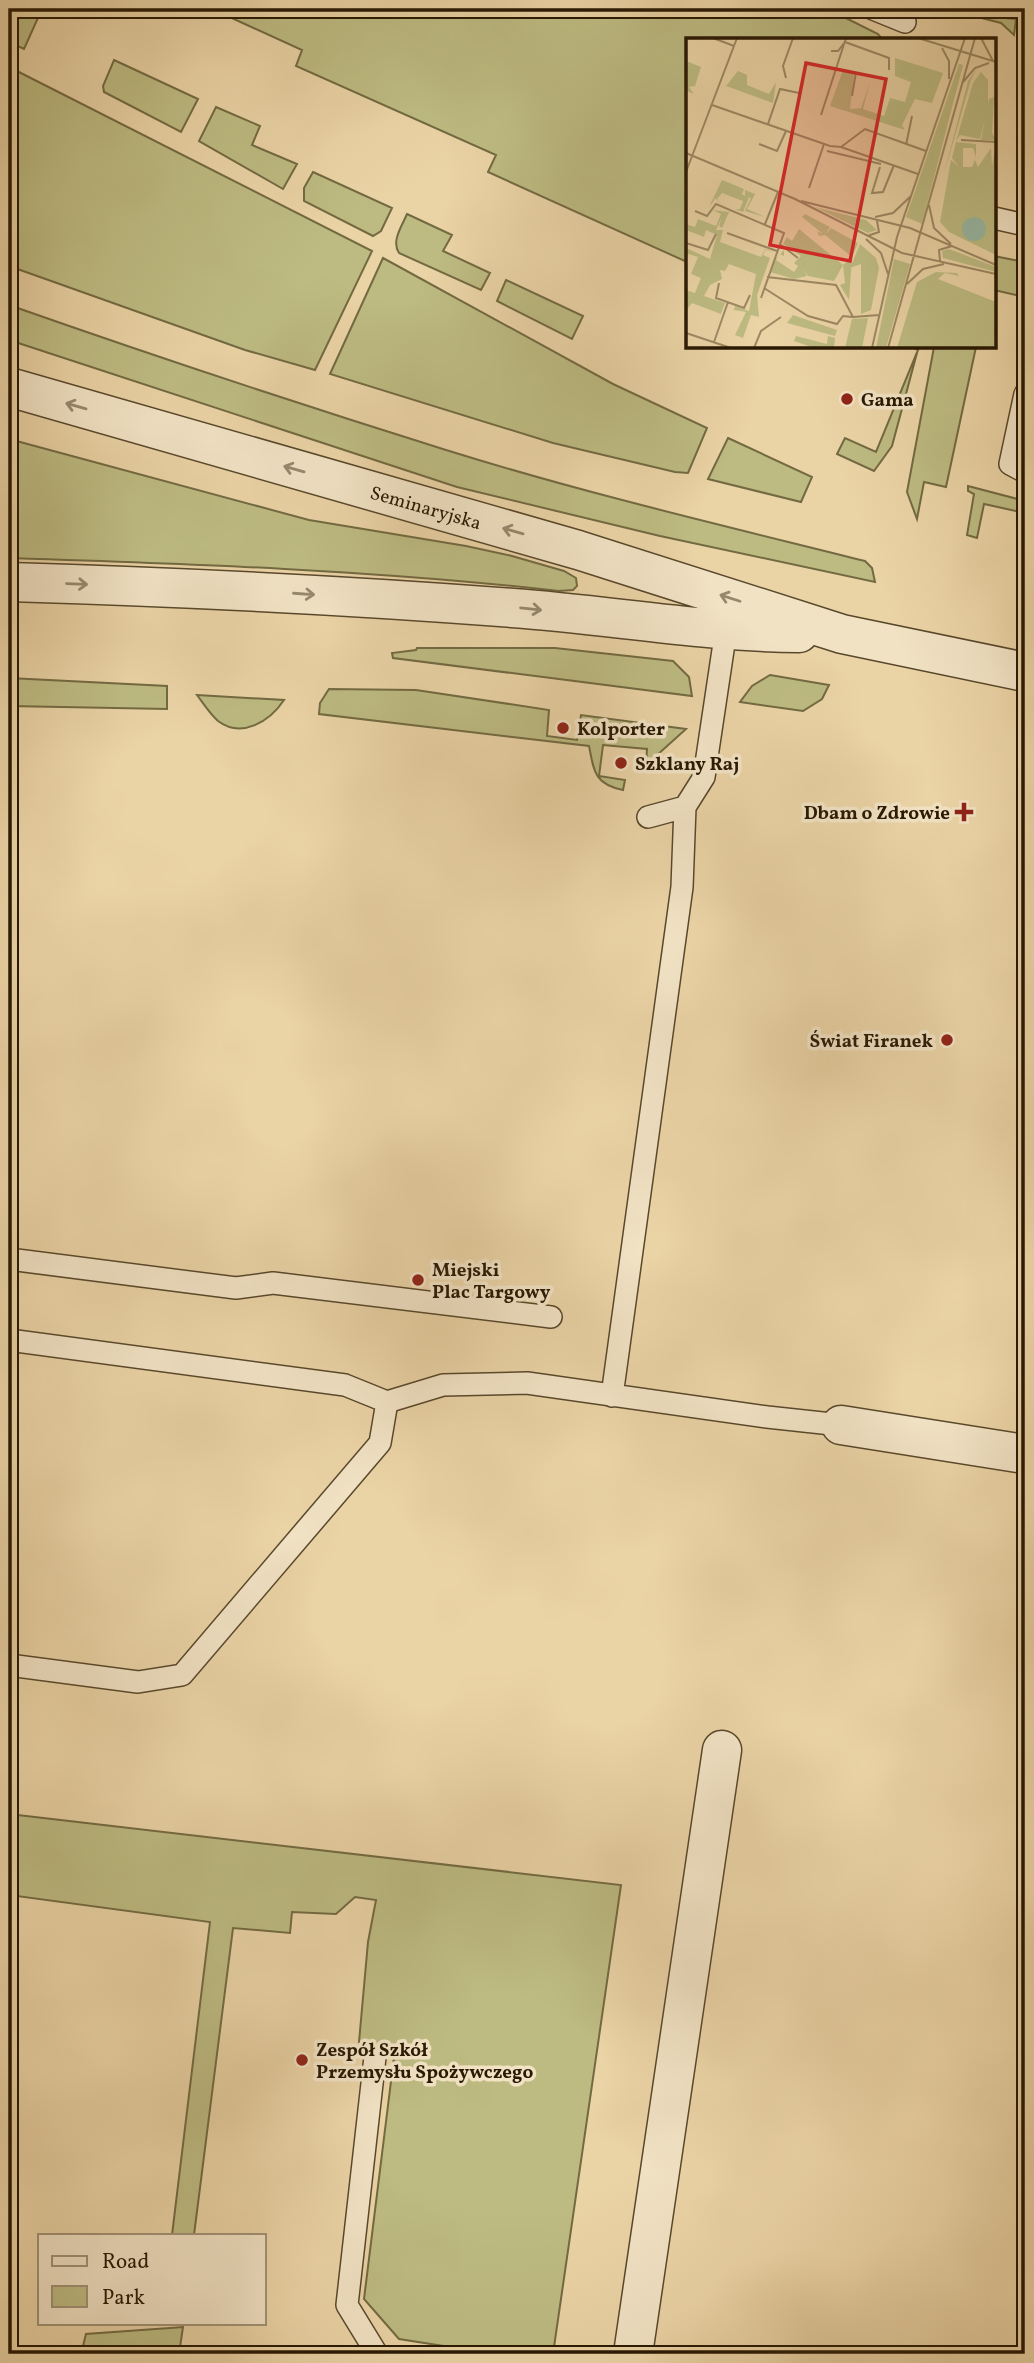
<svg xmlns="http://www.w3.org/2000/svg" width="1034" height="2363" font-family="Vollkorn,serif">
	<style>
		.green { fill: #bdbb82; stroke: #736a42; stroke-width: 2 }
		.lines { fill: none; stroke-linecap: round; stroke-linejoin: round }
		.service-casing { stroke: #59482c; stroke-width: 24 }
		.minor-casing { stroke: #59482c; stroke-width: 41 }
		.tertiary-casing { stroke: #59482c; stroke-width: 41 }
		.service { stroke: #f1e2c4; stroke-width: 21 }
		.minor { stroke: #f1e2c4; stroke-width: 38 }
		.tertiary { stroke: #f1e2c4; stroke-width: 38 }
		.oneway { stroke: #97886d }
		.poi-dot { fill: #8f2418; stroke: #f1e2c4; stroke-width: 2.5 }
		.labels { text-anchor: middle; stroke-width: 7; stroke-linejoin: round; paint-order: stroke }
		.poi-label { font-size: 19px; font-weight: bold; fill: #291903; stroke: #f1e2c4; text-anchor: start }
		.street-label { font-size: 19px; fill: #291903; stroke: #f1e2c4 }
		.inset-road { fill: none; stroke: #9d8964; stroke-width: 2 }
		.view { fill: #d62828; fill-opacity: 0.15; stroke: #d62828; stroke-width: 3.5 }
		.inset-edge { fill: none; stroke: #291903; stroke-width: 3.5 }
	</style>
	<rect width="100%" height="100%" fill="#ead3a5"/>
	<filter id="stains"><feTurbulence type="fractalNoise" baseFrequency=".00286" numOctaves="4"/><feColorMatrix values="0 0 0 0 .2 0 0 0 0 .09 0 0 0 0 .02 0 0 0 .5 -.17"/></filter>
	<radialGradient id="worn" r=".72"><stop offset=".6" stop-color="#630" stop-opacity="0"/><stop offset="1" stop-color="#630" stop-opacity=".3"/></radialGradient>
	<!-- green -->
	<path class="green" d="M9 9H42L24 49 9 42Z
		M212 9H828L878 34 883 40H688L687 262 488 172 496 155 296 66 302 50Z
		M946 9H990L1004 12 1005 18 1016 19 1014 35 1001 23Z
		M114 60 198 99 181 132 104 92 103 86Z
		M9 67 372 251 315 370 245 350 9 266Z
		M216 107 260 126 252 145 297 164 283 189 199 141Z
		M313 172 392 208 381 231 373 236 304 201V188Z
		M407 214 452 235 443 251 490 273 481 290 399 253C391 241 402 226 407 214Z
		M994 256 1025 262V297L994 290Z
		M383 258 613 384 707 428 688 473 675 472 553 443 330 374Z
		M506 280 583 316 572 339 497 301Z
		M9 305C154 356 299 404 446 450 584 493 725 526 865 561L872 568 875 582 660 536 457 487 9 340Z
		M912 347H918V349L892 446 874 471 837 454 845 438 876 452 918 350Z
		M934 347H976L946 487 924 482 917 519 907 492Z
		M728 438 812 477 801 502 708 479Z
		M9 439 309 520 466 546 512 556 564 571 576 578 577 586 573 590 559 591C376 570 192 564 9 558Z
		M968 486 1025 501V513L984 504 977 538 967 535 974 494 968 491Z
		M417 648H555L673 661 689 677 692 696 393 658 392 653 416 650Z
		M770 675 829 685 822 699 803 711 740 702 752 686Z
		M9 678 167 686V709L9 706Z
		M329 689 416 690 549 710 547 736 577 740 581 715 686 729 646 765 647 749 603 745 599 776 625 780 623 790C594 784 594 771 589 746L319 714 320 703Z
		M197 695 284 700C270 721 242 739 218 721 210 714 203 703 197 695Z
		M9 1814 621 1885 553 2354H495L399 2339 364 2299 395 2049 359 2042 368 1942 376 1900 355 1897 336 1914 292 1912 290 1933 233 1928 194 2235H172L210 1922 9 1895Z
		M183 2327 179 2354H81L86 2334Z"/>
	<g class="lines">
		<defs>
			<path id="service" d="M873 9 905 22
				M994 218 1025 225
				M1025 394 1010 464 1025 472
				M648 817 685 807 704 777 726 630
				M9 1259 236 1288 273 1283 551 1317
				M9 1340 345 1385 387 1402
				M612 1396 682 887 685 807
				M9 1665 138 1682 182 1675 380 1443 387 1402 443 1385 527 1383 767 1417 841 1425
				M375 2057 347 2305 377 2354"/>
			<path id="minor" d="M841 1425 1025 1454
				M633 2354 722 1750"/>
			<path id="tertiary" d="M9 387 578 550 842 634 1025 672
				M9 582C177 587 345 595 513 608 609 615 703 632 799 633"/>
		</defs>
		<!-- service casing -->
		<use href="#service" class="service-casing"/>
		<!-- minor casing -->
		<use href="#minor" class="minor-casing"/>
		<!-- tertiary casing -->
		<use href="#tertiary" class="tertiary-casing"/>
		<!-- service -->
		<use href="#service" class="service"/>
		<!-- minor -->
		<use href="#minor" class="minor"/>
		<!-- tertiary -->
		<use href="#tertiary" class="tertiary"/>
	</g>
	<!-- one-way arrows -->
	<defs><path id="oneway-shaft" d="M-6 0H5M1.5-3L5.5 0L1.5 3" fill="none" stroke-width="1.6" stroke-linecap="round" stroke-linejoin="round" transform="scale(1.75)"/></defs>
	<g class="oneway">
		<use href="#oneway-shaft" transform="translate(76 406) rotate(-164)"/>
		<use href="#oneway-shaft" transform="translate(294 469) rotate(-164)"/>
		<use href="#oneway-shaft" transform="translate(513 531) rotate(-164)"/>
		<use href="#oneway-shaft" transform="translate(77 584) rotate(2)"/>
		<use href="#oneway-shaft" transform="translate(304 594) rotate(4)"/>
		<use href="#oneway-shaft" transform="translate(730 598) rotate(-162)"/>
		<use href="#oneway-shaft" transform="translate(531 609) rotate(6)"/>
	</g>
	<!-- markers -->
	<g class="poi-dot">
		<circle cx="847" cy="399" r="7"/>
		<circle cx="563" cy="728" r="7"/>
		<circle cx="621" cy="763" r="7"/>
		<path d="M960.5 801.5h7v7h7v7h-7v7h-7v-7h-7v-7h7z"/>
		<circle cx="947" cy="1040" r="7"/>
		<circle cx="418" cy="1280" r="7"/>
		<circle cx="302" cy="2060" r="7"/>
	</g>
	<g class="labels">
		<!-- poi labels -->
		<g class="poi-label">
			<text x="861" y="406">Gama</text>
			<text x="577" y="735">Kolporter</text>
			<text x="635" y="770">Szklany Raj</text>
			<text x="950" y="819" text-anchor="end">Dbam o Zdrowie</text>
			<text x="933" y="1047" text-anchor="end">Świat Firanek</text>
			<text x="432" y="1276">Miejski<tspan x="432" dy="22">Plac Targowy</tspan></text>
			<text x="316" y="2056">Zespół Szkół<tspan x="316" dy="22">Przemysłu Spożywczego</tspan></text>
		</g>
		<!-- street labels -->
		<g class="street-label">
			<text transform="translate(426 507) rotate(16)" y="7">Seminaryjska</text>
		</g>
	</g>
	<!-- overview -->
	<g transform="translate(686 38)">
		<rect width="310" height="310" fill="#ead3a5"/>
		<path d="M209 20 257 35 246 65 229 61 216 87 219 92 144 68 157 32 168 36 164 71 175 70 184 44 177 71 198 78 204 60 219 64 225 44 209 38ZM0 23 15 29 9 48 3 49 8 56 1 53 0 57ZM273 26 277 27 236 186 220 179ZM291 31 285 42 258 136 282 43ZM52 33 61 37V47L83 56 90 44 87 65 40 48ZM295 34 302 42V70L294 101 274 97 270 103 287 45ZM308 59 306 95 310 102H295L303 61ZM270 104 290 106V119L287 110H277V129H286L289 122 292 129 305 110 306 128 310 107V217L263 194 254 184 265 122 273 129 266 120ZM36 142 58 151 56 156 59 158V152L69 156 61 171 79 179 59 173 65 160 63 159 57 174 49 171H54L57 163 36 155 31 161 35 166 29 160 26 166 24 167ZM129 169 180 182 191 192 182 195ZM27 172 43 174 36 190 33 188 36 179 30 192H37L34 204 75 219 79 211 88 214 79 212 77 217 84 220 71 257 73 279 65 277 57 300 49 297 60 274 48 272 49 268 63 273 70 236 43 226 39 233 34 232 36 241 24 247 18 258 39 265 26 300 35 276 6 265 0 273V252L9 255 15 240 5 236 12 219 0 215V210L24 221 31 197 20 192 18 199 0 192V186L9 189 12 181 30 188 35 176ZM119 176 144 189 140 196 145 190 172 205 166 219 139 197 133 198 131 193 137 196 116 179ZM113 191 157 227 166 220 163 262 154 247 159 245 157 227 148 243 122 238 118 232 121 238 108 241 84 234 89 222 98 212V218L94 216 90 222 108 234 112 228 108 225 115 218 97 206 101 199 106 203ZM174 206 190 220 193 230 185 272 175 276V226L164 230ZM263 211 310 229V234L257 220 256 213ZM208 221 224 226 200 310H190ZM250 234 271 235 273 238 259 235 252 241 310 264V310H211L231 244ZM107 277 151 292 149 298 101 285ZM182 280 176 310H159L166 281ZM110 298 141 306 142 298 149 300 148 310H128L108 303Z" fill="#bdbb82"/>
		<path d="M276 191a12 12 0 1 1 24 0a12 12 0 1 1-24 0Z" fill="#98b8a3"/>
		<path class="inset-road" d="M27 0 48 8M232 0 310 24M295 0 307 23M256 10 263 23V41M145 13H152L159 4 203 20V32M100 40 97 28 107 0M277 44 289 30 303 25M166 58 170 34M26 67 144 108 155 109 179 91 240 113M135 77 160 0M82 86 94 51 113 55M275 102 310 104M73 106 91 113 100 93M220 107 226 78M155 109 232 136M141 113 195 126M0 115 109 161 216 215 310 236M194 129 186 155 197 154 208 127M0 134 51 0M123 150 138 106M115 163 224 190 310 227M243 167 248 190 265 206M9 173 21 178 30 166 98 195 75 260M189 179 207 175 225 158M79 186 92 154M41 195 91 213M181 198 193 194 191 183M180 201 195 215 202 236M0 205 22 212 30 196M95 207 112 220M254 223 253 212 266 208M33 245 30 260 58 270 64 257M221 246 237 231 258 226M78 250 122 278 151 286 157 278 167 279 150 247 81 239M167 279 193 277M0 295 45 310M28 304 42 264M68 310 75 293 95 279M186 310 211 199 279 0M202 310 289 0"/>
		<path class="view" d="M120 25 200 41 164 223 84 207Z"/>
		<rect width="310" height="310" class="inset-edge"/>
	</g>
	<!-- margin -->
	<rect width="1034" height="2363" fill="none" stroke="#ead3a5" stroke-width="35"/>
	<rect x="10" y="10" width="1013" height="2342" fill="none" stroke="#291903" stroke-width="3.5"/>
	<rect x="18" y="18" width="999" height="2328" fill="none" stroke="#291903" stroke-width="2"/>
	<!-- legend -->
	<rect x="38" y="2234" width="228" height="91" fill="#f1e2c4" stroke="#a19277" stroke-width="2"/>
	<rect x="52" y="2256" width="35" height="10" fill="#f1e2c4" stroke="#a19277" stroke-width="2"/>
	<text x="102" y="2268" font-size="21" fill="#291903">Road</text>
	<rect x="52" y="2286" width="35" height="21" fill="#bdbb82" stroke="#a19277" stroke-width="2"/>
	<text x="102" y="2304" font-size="21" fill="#291903">Park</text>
	<rect width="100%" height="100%" filter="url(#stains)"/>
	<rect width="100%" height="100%" fill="url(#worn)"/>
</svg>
